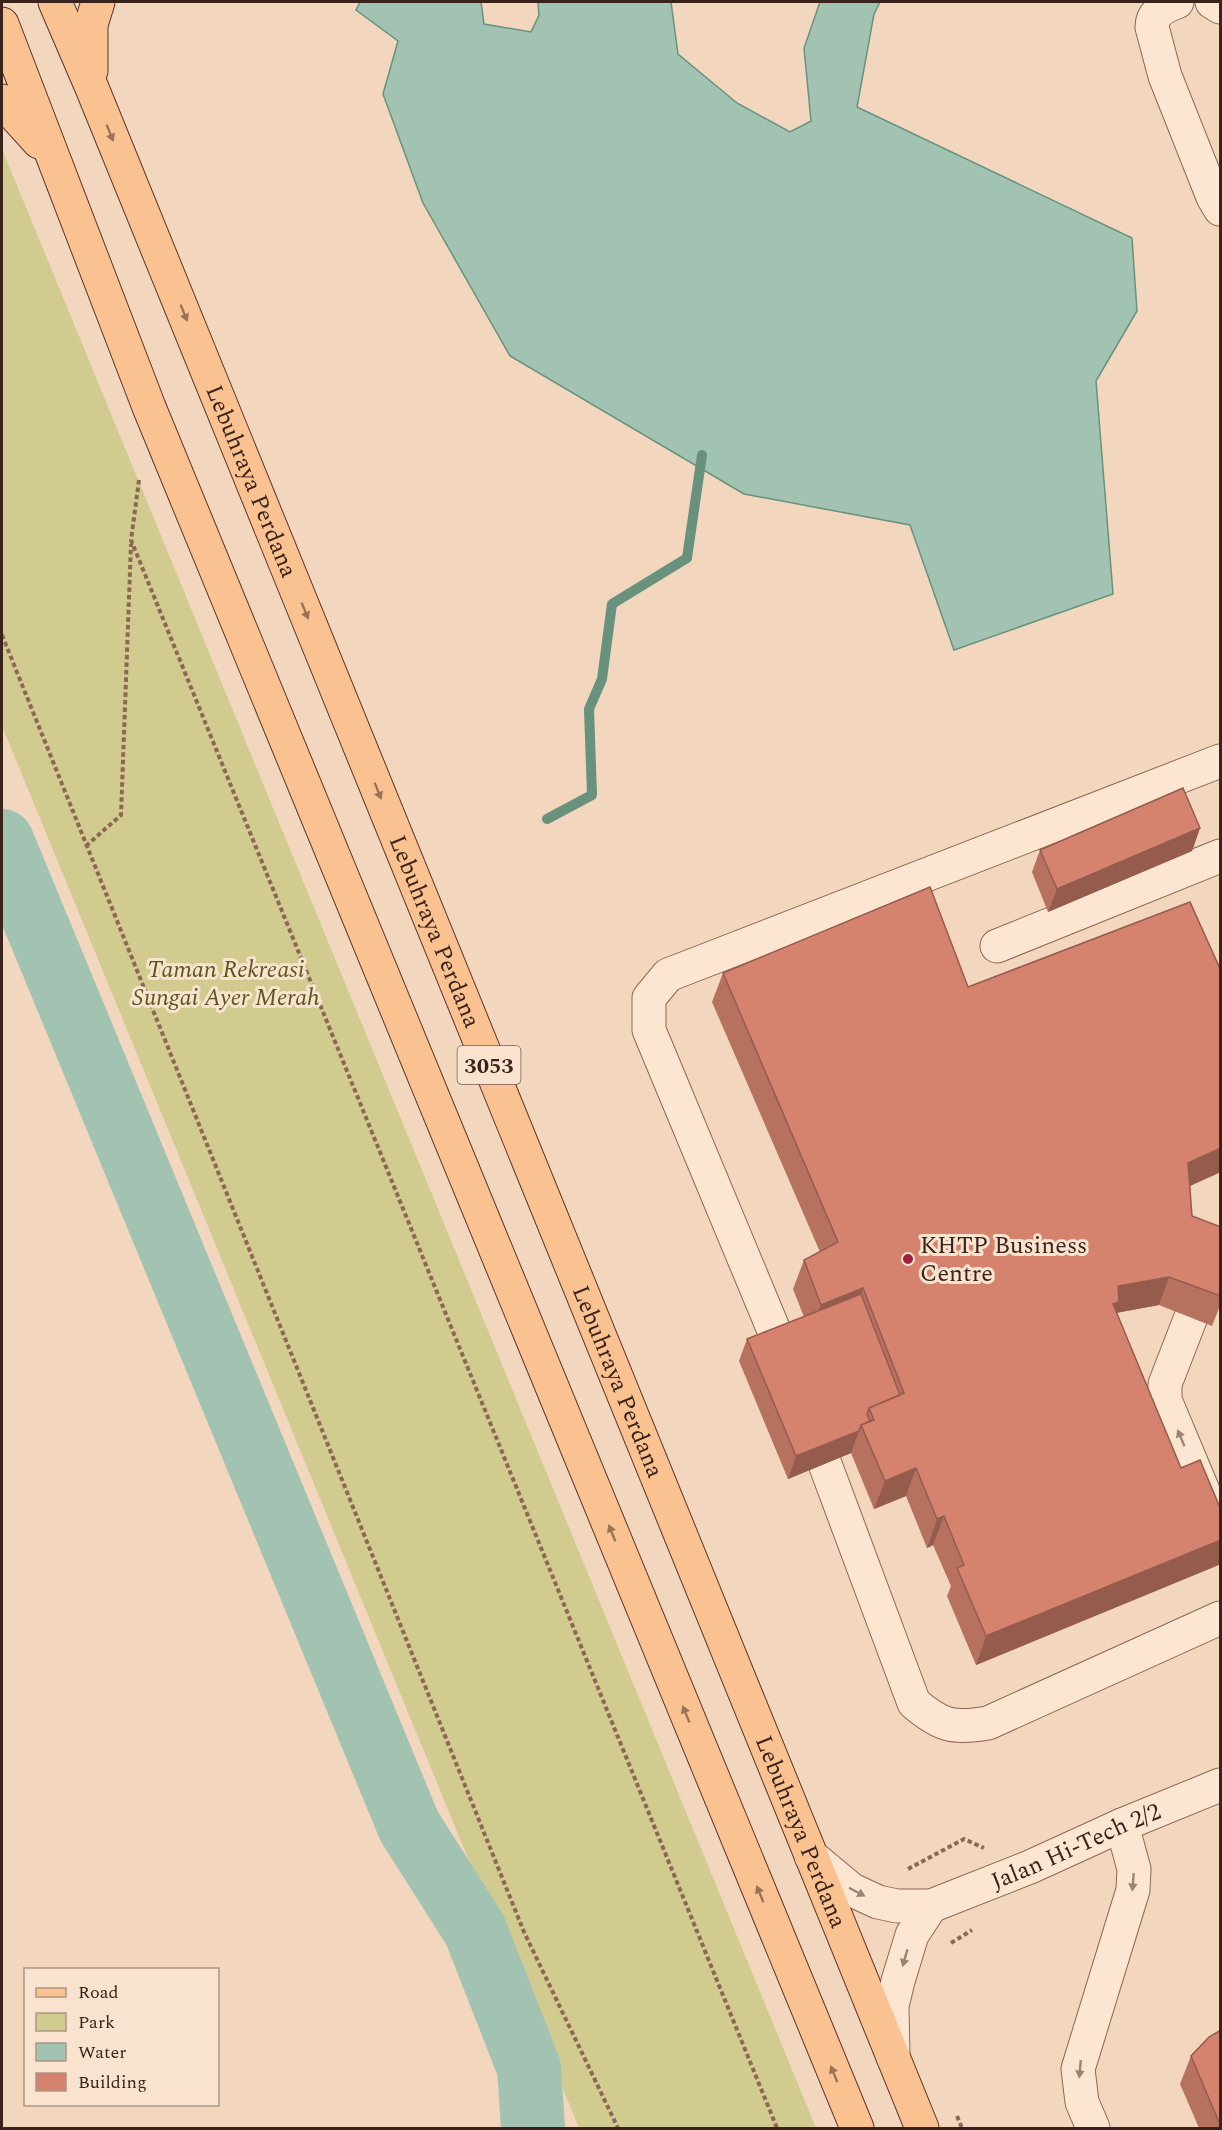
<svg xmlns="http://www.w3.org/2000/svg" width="1222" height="2130" font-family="Spectral,serif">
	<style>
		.green { fill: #d2cb90 }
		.water { fill: #a2c3b2; stroke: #68927e; stroke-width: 1.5 }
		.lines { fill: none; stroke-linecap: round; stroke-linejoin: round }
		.stream { stroke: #68927e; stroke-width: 10 }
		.river { stroke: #a2c3b2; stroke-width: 64 }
		.minor-casing { stroke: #8d6654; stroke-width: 35 }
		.major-casing { stroke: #5a3529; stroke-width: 35 }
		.path { stroke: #8d6654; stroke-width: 4; stroke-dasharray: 4.5 3; stroke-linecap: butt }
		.minor { stroke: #fce6d2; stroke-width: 33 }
		.major { stroke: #fbc291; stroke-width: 33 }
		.wall { fill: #b7715f }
		.shaded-wall { fill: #955c4e }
		.building { fill: #d5836f; stroke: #955c4e; stroke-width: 1.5 }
		.oneway { fill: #9a7256 }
		.oneway2 { fill: #9b8476 }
		.poi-dot { fill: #a21e3c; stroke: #f9e3ce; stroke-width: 2 }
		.labels { text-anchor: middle; stroke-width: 6; stroke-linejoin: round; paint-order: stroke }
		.shield { fill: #f9e3ce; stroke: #735d51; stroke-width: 1.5 }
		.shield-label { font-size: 22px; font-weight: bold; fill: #3a231b }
		.street-label { font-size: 24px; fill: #3a231b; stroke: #f9e3ce }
		.park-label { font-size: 24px; font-style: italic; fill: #57591f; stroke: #f9e3ce }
		.poi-label { font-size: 24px; fill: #3a231b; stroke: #f9e3ce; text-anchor: start }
	</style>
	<rect width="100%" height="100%" fill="#f2d7be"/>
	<!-- green -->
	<path class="green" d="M2 149 816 2128H579L2 726Z"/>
	<!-- water -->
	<path class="water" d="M360 2H481L484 24 531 32 539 15 538 2H671L678 54 737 103 790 132 811 121 804 48 820 2H880L874 14 857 107 1132 238 1137 311 1096 381 1113 594 954 650 910 525 744 494 510 356 423 203 383 94 398 41 356 10Z"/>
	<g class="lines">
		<!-- stream -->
		<path class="stream" d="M547 819 592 795 589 709 602 679 612 604 687 558 702 455"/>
		<!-- river -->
		<path class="river" d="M2 841 409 1826 475 1930 529 2068 533 2128"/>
		<defs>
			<g id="minor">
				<path d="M1177 2C1165 6 1152 13 1152 27L1165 76 1213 197 1220 209"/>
				<path d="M1212 2 1220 7"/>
				<path d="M997 946 1220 856"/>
				<path d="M1191 1317 1165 1384V1400L1220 1531"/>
				<path d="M780 1345 649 1030V998L668 975 1220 761"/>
				<path d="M825 1464 914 1703C941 1726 953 1729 988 1723L1220 1618"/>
				<path id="s1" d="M811 1856 852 1890 878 1902 897 1906H931L1030 1867 1122 1825 1220 1785"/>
				<path d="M893 2057 892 2006 898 1981 912 1935 931 1906"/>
				<path d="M1093 2128 1082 2102 1078 2069 1133 1890 1134 1869 1122 1825"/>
			</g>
			<g id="major">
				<path id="s2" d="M55 2 92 88 922 2128"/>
				<path d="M2 24 149 407 857 2128"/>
				<path d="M91 71V25L98 2"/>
				<path d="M2 101 39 142"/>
			</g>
		</defs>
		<!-- minor casing -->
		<use href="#minor" class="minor-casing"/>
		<!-- major casing -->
		<use href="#major" class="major-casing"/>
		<!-- path -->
		<path class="path" d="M139 480 131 540 777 2128
			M2 635 524 1932 618 2128
			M86 846 121 815 131 544
			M908 1869 964 1839 984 1848
			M951 1943 972 1930
			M957 2116 962 2128"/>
		<!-- minor -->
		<use href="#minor" class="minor"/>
		<!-- major -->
		<use href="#major" class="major"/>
	</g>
	<!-- wall -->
	<path class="wall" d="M1200 828 1192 851 1048 912 1032 872 1040 850Z
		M723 973 968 987 1190 1186 1192 1216 1221 1227V1303L1212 1326 1159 1305 1116 1313 1181 1468 1221 1510V1564L976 1665 947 1596 951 1586 933 1545 927 1548 906 1496 874 1509 851 1453 788 1479 739 1361 747 1339 804 1317 793 1289 804 1260 820 1252 712 1002Z
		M1221 2030V2128H1199L1180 2084 1191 2056Z"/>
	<!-- shaded-wall -->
	<path class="shaded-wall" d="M1200 828 1192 851 1048 912 1057 889Z
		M1221 1148V1172L1177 1192 1188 1163Z
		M1169 1277 1159 1305 1115 1313 1102 1333 1118 1286Z
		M863 1288 853 1317 810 1333 821 1305Z
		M859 1431 851 1453 788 1479 796 1456Z
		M916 1468 906 1496 874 1509 885 1481Z
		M944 1516 933 1545 927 1548 937 1519Z
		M1221 1540V1564L976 1665 986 1636Z"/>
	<!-- building -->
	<path class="building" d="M1183 788 1200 828 1057 889 1040 850Z
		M930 887 968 987 1190 902 1221 971V1148L1188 1163 1192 1216 1221 1227V1296L1169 1277 1118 1286 1119 1302 1113 1304 1181 1468 1200 1460 1221 1510V1540L986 1636 957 1568 964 1565 944 1516 937 1519 916 1468 885 1481 861 1425 874 1420 869 1408 904 1393 863 1288 821 1305 804 1260 838 1242 723 973Z
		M861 1294 900 1395 869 1408 867 1414 870 1421 861 1425 859 1431 796 1456 747 1339Z
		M1221 2030V2127L1191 2056 1209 2037Z"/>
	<!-- one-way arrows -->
	<defs><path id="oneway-solid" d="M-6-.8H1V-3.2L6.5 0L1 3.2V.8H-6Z" transform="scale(1.5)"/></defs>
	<g class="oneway">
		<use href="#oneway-solid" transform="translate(110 133) rotate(68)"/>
		<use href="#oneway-solid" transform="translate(184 313) rotate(68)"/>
		<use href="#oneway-solid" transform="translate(305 611) rotate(68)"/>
		<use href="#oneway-solid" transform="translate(378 791) rotate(68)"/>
		<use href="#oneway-solid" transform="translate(612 1533) rotate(-112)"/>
		<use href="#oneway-solid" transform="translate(686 1714) rotate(-112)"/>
		<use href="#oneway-solid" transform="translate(760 1894) rotate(-112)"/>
		<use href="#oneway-solid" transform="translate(834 2074) rotate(-112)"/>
	</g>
	<g class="oneway2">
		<use href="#oneway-solid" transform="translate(1181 1438) rotate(-113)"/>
		<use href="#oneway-solid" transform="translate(1133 1882) rotate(95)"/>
		<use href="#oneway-solid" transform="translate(857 1892) rotate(28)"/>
		<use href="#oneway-solid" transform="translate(905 1958) rotate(106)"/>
		<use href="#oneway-solid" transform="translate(1080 2069) rotate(95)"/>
	</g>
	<!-- markers -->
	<circle class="poi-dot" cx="908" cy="1259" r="6"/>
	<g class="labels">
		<!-- shield labels -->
		<rect class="shield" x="457.5" y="1046" width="63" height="38" rx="4.5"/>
		<g class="shield-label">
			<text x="489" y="1073">3053</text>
		</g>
		<!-- street labels -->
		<g class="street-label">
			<text dy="8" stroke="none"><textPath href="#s2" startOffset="518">Lebuhraya Perdana</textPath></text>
			<text dy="8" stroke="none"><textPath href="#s2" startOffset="1004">Lebuhraya Perdana</textPath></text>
			<text dy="8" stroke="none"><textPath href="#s2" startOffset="1490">Lebuhraya Perdana</textPath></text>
			<text dy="8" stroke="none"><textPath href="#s2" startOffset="1976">Lebuhraya Perdana</textPath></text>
			<text dy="8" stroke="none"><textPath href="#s1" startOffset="292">Jalan Hi-Tech 2/2</textPath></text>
		</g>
		<!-- park labels -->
		<g class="park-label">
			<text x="226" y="977">Taman Rekreasi<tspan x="226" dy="28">Sungai Ayer Merah</tspan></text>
		</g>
		<!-- poi labels -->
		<g class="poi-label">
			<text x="920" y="1253">KHTP Business<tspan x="920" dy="28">Centre</tspan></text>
		</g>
	</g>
	<!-- border -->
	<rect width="1222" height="2130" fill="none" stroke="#3a231b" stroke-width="6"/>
	<!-- legend -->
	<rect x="24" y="1968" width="195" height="138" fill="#f9e3ce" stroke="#ad9686" stroke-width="1.5"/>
	<rect x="36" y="1988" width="30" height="9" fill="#fbc291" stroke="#ad9686" stroke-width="1.5"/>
	<text x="78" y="1998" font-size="18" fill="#3a231b">Road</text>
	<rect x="36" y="2013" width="30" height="18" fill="#d2cb90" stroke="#ad9686" stroke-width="1.5"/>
	<text x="78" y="2028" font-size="18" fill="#3a231b">Park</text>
	<rect x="36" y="2043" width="30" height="18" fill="#a2c3b2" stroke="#ad9686" stroke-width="1.5"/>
	<text x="78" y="2058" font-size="18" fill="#3a231b">Water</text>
	<rect x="36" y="2073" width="30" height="18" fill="#d5836f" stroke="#ad9686" stroke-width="1.5"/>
	<text x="78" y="2088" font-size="18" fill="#3a231b">Building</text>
</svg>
